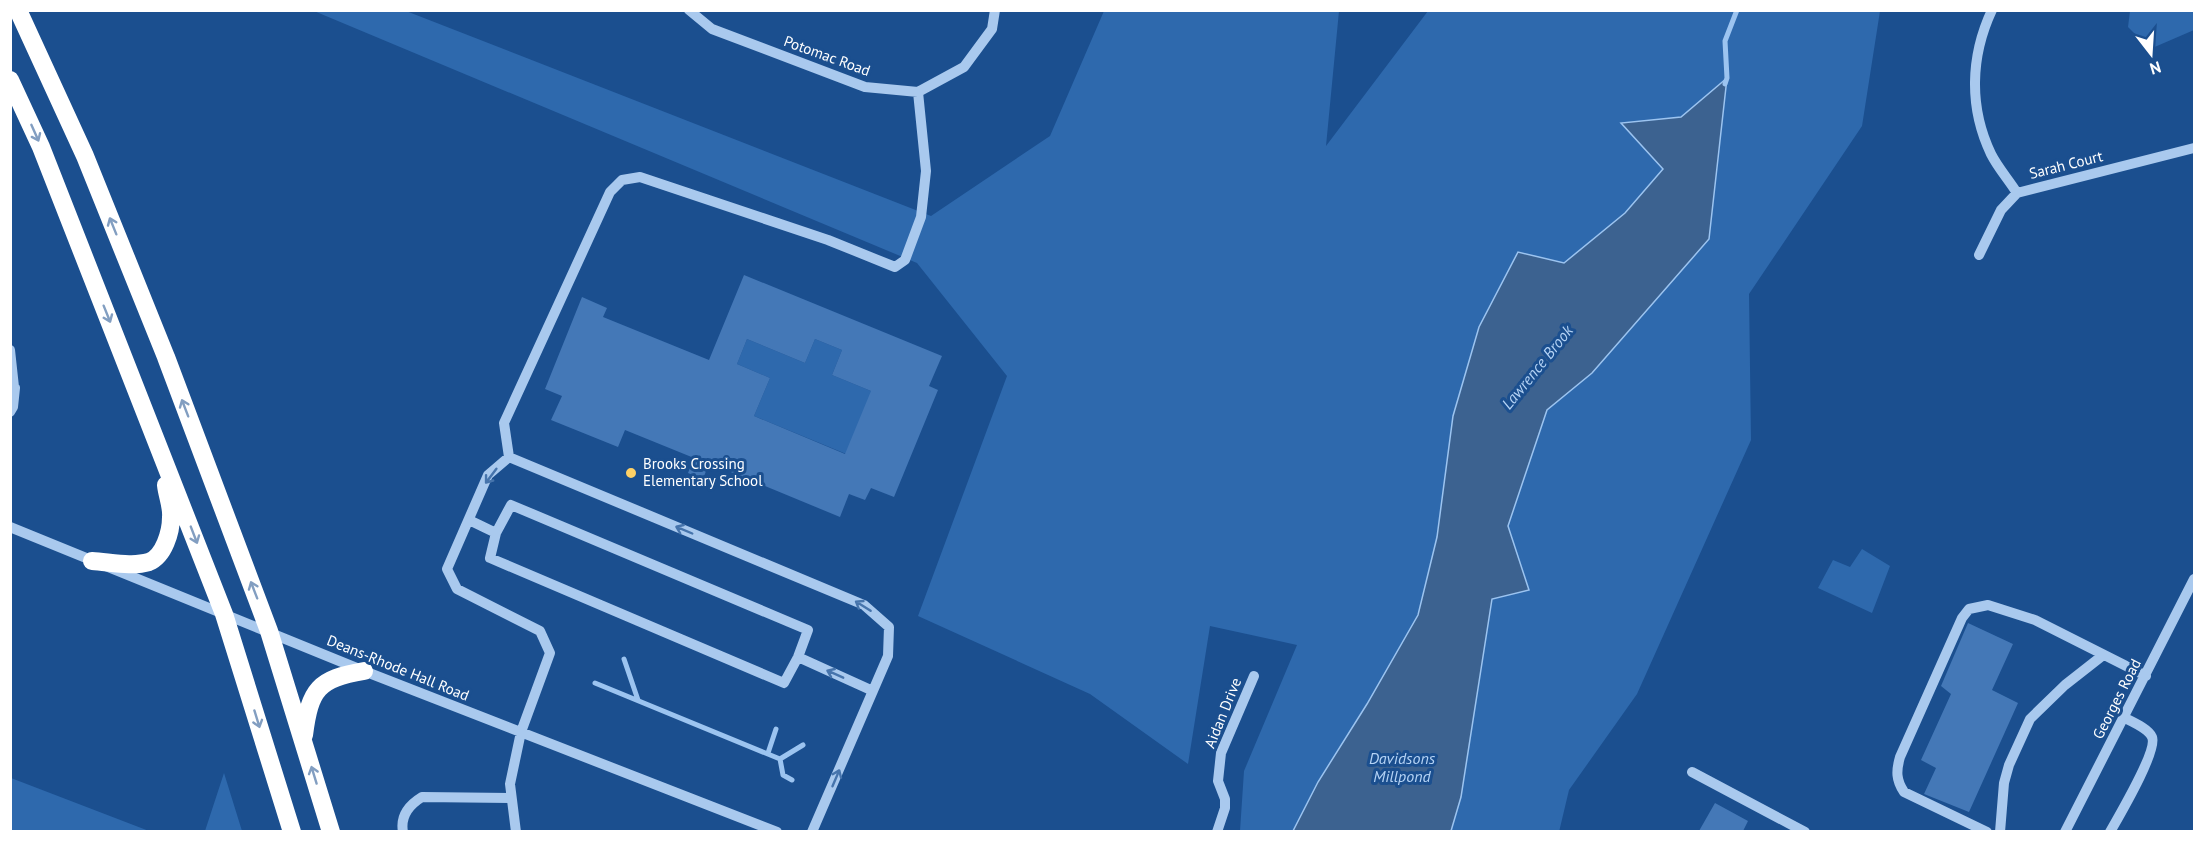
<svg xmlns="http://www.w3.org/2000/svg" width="2205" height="842" font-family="'PT Sans',sans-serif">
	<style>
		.green { fill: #2e69ad }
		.water { fill: #3c6290; stroke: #9cc4f0; stroke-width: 1.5 }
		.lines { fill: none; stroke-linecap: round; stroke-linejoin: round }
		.stream { stroke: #9cc4f0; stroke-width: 5 }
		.building { fill: #4478b7; fill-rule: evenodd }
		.minor { stroke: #a9c9ee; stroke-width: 10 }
		.highway { stroke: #fff; stroke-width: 18 }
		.oneway { stroke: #829ec1 }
		.oneway2 { stroke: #4674ac }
		.poi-dot { fill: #ffd166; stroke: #1b4f8f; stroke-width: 2 }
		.labels { text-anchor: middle; stroke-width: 6; stroke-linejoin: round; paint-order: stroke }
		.street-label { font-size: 15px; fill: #fff; stroke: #1b4f8f }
		.poi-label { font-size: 15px; fill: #fff; stroke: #1b4f8f; text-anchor: start }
		.water-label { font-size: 16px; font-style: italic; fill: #b5d3f5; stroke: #1b4f8f }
	</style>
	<rect width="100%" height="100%" fill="#1b4f8f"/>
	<!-- green -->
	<path class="green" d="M314 11H406L931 216 1050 136 1104 11H1339L1326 146 1428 11H1880L1862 126 1749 294 1751 440 1637 694 1569 790 1559 832 1240 831 1244 771 1297 645 1210 626 1188 764 1090 694 918 616 1007 376 917 263Z
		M2130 11H2194V30L2150 49 2128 27Z
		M747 339 805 363 815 339 842 350 832 375 871 391 868 463 754 416 770 378 737 364Z
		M1862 549 1890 566 1872 613 1818 588 1833 560 1850 567Z
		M224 773 242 831H205Z
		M10 778H11L149 831H11Z"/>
	<!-- water -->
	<path class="water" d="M1727 78 1709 239 1592 373 1547 410 1508 526 1529 590 1492 599 1461 797 1451 831H1293L1318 782 1367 704 1418 615 1437 537 1453 416 1479 327 1518 252 1564 263 1625 213 1663 169 1621 123 1681 117Z"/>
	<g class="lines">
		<!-- stream -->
		<path class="stream" d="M1725 84 1727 78 1725 41 1737 10
			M624 659 638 700
			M595 683 780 759 803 745
			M768 753 776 729
			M780 759 783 775 792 780"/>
	</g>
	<!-- building -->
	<path class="building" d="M744 275 942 356 929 386 938 390 894 497 871 488 865 500 849 494 840 517 709 463 703 479 688 473 694 458 625 430 618 447 551 420 562 396 545 389 582 297 607 308 603 317 709 360ZM747 339 805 363 815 339 842 350 832 375 871 391 845 454 754 416 770 378 737 364Z
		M1968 623 2013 644 1992 690 2018 703 1969 812 1924 794 1936 768 1921 760 1951 694 1941 686Z
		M1715 803 1748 821 1743 831H1699Z"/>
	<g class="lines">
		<!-- minor -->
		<path class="minor" d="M689 10 712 29 865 87 918 92 964 67 992 29 995 10
			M1992 10C1970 57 1969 108 1991 154 1998 168 2009 180 2017 193
			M1979 255 2001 210 2017 193 2194 148
			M10 350 14 387
			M10 386 15 388 13 407 10 412
			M509 457 504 423 610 192 622 180 640 177 828 240 895 267 905 260 921 217 926 171 918 92
			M469 520 496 533 490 558 784 683 798 657 808 630 511 505 496 533
			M10 527 364 671 777 832
			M798 657 873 691
			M1692 772 1805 832
			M403 832C400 816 409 805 422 797L511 798
			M516 832 510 784 521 732 550 653 540 631 457 589 447 569 488 475 509 457 864 605 889 627 888 656 812 832
			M1217 832 1225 808V799L1218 781 1221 753 1254 676
			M1987 832 1904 792C1896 780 1896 771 1900 757L1962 618 1969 609 1988 605 2035 620 2146 676
			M2000 832 2004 783 2009 765 2030 719 2065 685 2102 656
			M2065 832 2194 579
			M2110 832C2119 816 2158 750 2152 737 2149 729 2133 722 2125 718"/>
		<!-- highway -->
		<path class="highway" d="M18 10 85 156 166 357 269 631 331 832
			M10 80 41 147 224 614 292 832
			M92 561C110 562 132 567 149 562 164 556 171 532 171 517 172 507 167 495 166 485
			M304 735C310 689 318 679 364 671"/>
	</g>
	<!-- one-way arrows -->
	<defs><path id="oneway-shaft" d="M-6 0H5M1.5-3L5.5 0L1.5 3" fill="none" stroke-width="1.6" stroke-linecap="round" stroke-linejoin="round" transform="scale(1.5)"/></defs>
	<g class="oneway">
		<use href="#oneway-shaft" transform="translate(35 133) rotate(66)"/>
		<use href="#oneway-shaft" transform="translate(113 226) rotate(-112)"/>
		<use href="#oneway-shaft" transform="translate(107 314) rotate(68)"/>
		<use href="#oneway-shaft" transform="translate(185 408) rotate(-111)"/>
		<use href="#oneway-shaft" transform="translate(194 535) rotate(69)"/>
		<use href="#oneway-shaft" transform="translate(254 590) rotate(-111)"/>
		<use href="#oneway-shaft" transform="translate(257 719) rotate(73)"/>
		<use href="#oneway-shaft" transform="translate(314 775) rotate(-107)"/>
	</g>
	<g class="oneway2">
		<use href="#oneway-shaft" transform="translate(491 476) rotate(127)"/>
		<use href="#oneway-shaft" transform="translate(684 530) rotate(-157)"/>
		<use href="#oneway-shaft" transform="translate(863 606) rotate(-148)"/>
		<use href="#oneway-shaft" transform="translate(835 674) rotate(-156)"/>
		<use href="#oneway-shaft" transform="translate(836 778) rotate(-67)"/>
	</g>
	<!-- markers -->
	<circle class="poi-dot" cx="631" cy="473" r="6"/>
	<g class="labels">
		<!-- street labels -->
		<g class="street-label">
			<text transform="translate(827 56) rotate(20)" y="5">Potomac Road</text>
			<text transform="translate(2066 165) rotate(-14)" y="5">Sarah Court</text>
			<text transform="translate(398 668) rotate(22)" y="5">Deans-Rhode Hall Road</text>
			<text transform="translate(2117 699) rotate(-63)" y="5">Georges Road</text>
			<text transform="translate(1223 713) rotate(-68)" y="5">Aidan Drive</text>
		</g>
		<!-- poi labels -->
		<g class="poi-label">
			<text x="643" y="469">Brooks Crossing<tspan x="643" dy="17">Elementary School</tspan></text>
		</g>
		<!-- water labels -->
		<g class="water-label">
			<text transform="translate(1537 367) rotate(-51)" y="6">Lawrence Brook</text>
			<text x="1402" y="764">Davidsons<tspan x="1402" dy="18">Millpond</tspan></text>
		</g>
	</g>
	<!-- border -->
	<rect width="2205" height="842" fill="none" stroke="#ffffff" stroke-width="24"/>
	<!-- north arrow -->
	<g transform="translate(2151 54) rotate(163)" stroke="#1b4f8f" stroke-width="4.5" paint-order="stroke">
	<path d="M0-4.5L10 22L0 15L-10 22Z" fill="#ffffff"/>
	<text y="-9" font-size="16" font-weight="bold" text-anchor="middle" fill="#ffffff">N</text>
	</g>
</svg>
